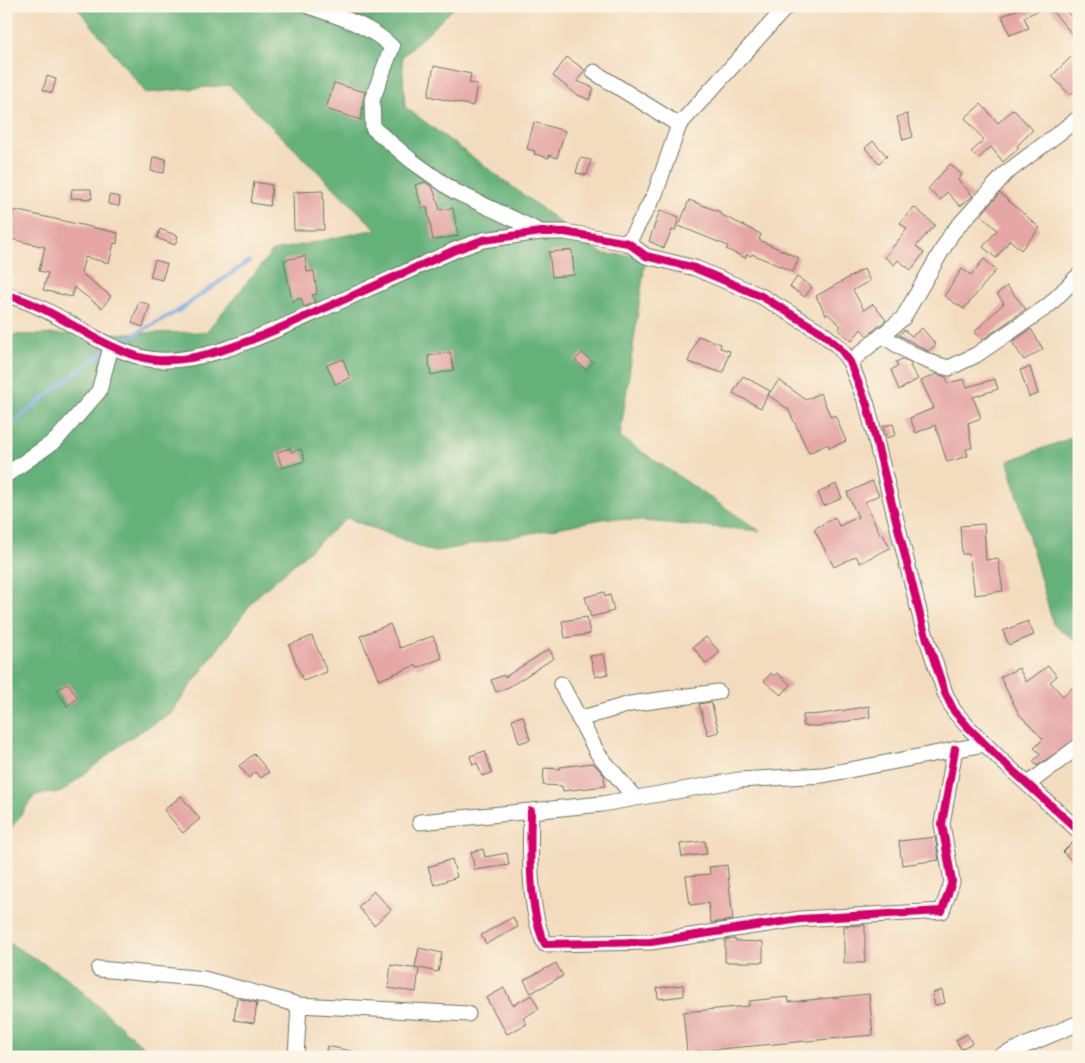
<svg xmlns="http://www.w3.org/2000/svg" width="1085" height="1063" font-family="'IM FELL Double Pica',serif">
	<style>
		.forest { fill: #65b17a; stroke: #427757 }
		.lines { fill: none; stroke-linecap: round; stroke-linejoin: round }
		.stream { stroke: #7aa9e3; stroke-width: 4 }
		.building { fill: #e5a6a5 }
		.minor-casing { stroke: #697564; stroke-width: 17 }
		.minor { stroke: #fff; stroke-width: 15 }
		.cycleway-casing { stroke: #fcf5e5; stroke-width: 11 }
		.cycleway { stroke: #d6006c; stroke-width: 8 }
	</style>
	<rect width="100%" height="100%" fill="#fcf5e5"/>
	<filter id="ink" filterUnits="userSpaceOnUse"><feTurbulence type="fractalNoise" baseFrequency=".02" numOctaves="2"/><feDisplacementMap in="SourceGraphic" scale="10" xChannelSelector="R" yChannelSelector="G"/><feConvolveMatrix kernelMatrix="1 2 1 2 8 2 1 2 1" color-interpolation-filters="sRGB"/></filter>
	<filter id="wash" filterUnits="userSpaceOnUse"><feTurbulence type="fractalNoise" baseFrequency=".0096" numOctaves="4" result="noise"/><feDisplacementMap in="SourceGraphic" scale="20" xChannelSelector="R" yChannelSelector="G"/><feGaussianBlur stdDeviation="1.12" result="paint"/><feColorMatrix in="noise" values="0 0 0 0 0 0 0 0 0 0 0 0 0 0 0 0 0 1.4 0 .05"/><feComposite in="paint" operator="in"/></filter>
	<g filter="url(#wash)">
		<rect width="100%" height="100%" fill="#f3dcbd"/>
		<!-- forest -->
		<path class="forest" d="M76 6H456L402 57 405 107 603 254 646 256 620 437 760 531 608 518 434 552 347 518 255 598 171 713 128 739 62 792 35 795 6 835V335L206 332 273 251 376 229 229 85 146 93Z
			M1079 435V644L1053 624 1008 461Z
			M6 941 66 977 155 1057H6Z"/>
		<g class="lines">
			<!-- stream -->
			<path class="stream" d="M117 344 178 311 249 261
				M6 428 106 349"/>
		</g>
		<g id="blocks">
			<!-- building -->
			<path class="building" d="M1026 6H1043L1044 8 1024 17 1029 28 1010 35 1002 16Z
				M1048 6H1062L1079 26V42Z
				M1072 56 1079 63V87L1070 95 1052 76Z
				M567 57 585 70 577 81 594 88 589 100 576 94 553 76Z
				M434 66 471 74 469 83 477 84 473 106 428 96Z
				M47 76 56 79 52 93 43 90Z
				M334 83 365 92 361 120 326 109Z
				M981 104 998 123 1013 109 1033 130 1017 146 1019 148 1003 162 991 147 978 159 971 152 984 140 965 118Z
				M907 114 913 137 903 140 897 117Z
				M534 122 565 131 557 158 549 155V158L534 154 535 151 527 149Z
				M873 141 887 156 879 163 865 148Z
				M153 157 166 159 164 173 151 171Z
				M580 158 591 160 587 175 576 173Z
				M950 164 962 175 958 180 973 196 960 206 947 192 940 200 928 189Z
				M254 182 272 185 270 206 251 203Z
				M425 182 433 188 440 210 453 208 458 236 433 240 427 207 422 208 415 185Z
				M72 189H91L92 199 71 198Z
				M323 191 324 230H294L293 192Z
				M1000 193 1040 228 1021 250 1010 240 996 258 983 247 997 230 981 215Z
				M109 195 120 197 119 206 108 204Z
				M689 200 720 212V214L761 234 759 240 799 258 793 272 752 254 751 256 747 254 745 258 726 249 728 246 679 226Z
				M914 207 935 225 916 246 924 253 911 270 898 260 894 265 885 257 907 229 900 223Z
				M14 210 118 233 117 244 114 243 109 263 85 257 81 273 111 296 102 308 74 287 72 297 43 290 48 273 39 271 45 247 7 238Z
				M660 210 679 217 675 231 672 230 664 248 649 241Z
				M160 229 178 236 175 245 157 238Z
				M572 250 574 275 552 277 549 252Z
				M305 256 307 272 314 271 317 294 312 295 315 302 304 307 301 298 292 301 284 260Z
				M984 259 996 270 964 309 944 296 962 269 971 275Z
				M155 260 167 264 162 280 150 277Z
				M864 269 870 281 853 290 864 310 873 304 886 320 867 336 861 329 852 341 838 330 841 326 828 314 826 315 816 296Z
				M797 277 812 287 805 297 790 287Z
				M1007 286 1026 309 982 340 974 332 1004 303 997 294Z
				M139 301 150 305 143 327 132 323Z
				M922 328 936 345 928 351 899 335 904 330 912 336Z
				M1031 329 1043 349 1024 360 1012 342Z
				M698 336 721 344 720 348 730 351 723 373 688 362Z
				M450 352 454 370 431 375 428 356Z
				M582 353 593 362 586 370 575 360Z
				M343 359 350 378 335 384 327 365Z
				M902 359 912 364 910 366 918 379 899 390 891 370 898 366 896 362Z
				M1030 367 1038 394 1029 397 1020 370Z
				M936 374 946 377 948 383 964 379 967 387 995 379 998 389 973 397 981 418 968 423 972 448 966 449 968 456 947 462 935 425 916 433 910 418 934 408 921 381Z
				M743 376 770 391 761 408 733 393Z
				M779 380 806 400 820 393 831 417 835 415 846 441 829 448 828 444 809 453 788 409 768 395Z
				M893 424 896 435 886 438 883 426Z
				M290 448 291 452 301 449 305 461 282 468 277 452Z
				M872 481 879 495 865 502 880 534 882 533 890 548 860 563 856 556 834 567 814 529 835 517 839 526 858 517 847 493Z
				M836 484 842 498 824 506 818 493Z
				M984 524 986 560 998 558 1003 591 975 595 969 554H962L960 526Z
				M604 592 605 597 610 595 614 611 591 617 585 597Z
				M587 617 590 634 565 638 562 621Z
				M1028 621 1034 635 1009 645 1003 631Z
				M390 624 400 648 433 636 442 658 417 668 416 665 379 680 360 636Z
				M312 636 327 672 303 681 289 645Z
				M706 637 720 652 706 664 693 647Z
				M549 649 554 658 509 687 496 692 491 680 504 675 505 677Z
				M604 654 608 674 595 677 590 656Z
				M1048 666 1057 676 1050 682 1063 696 1079 682V737L1037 766 1033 761 1041 754 1034 748 1043 739 1019 714 1000 677 1019 668 1026 682Z
				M771 673 774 676 777 673 791 685 781 695 764 681Z
				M68 683 78 698 67 706 57 690Z
				M711 702 719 732 708 735 699 704Z
				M869 706 870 717 822 726H803V715L822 714Z
				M523 716 530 740 519 743 512 719Z
				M485 751 492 773 482 776 477 763 473 765 470 756Z
				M254 754 269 772 261 778 255 772 249 778 239 766Z
				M593 763 604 775 605 786 563 791 562 786 543 785 544 768 560 769V767Z
				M181 796 200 819 183 833 164 810Z
				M935 837 939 860 902 865 899 841Z
				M705 841 707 854 682 857 680 844Z
				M1072 843 1079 849V868L1063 852Z
				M483 849 485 857 507 853 509 865 475 870 471 852Z
				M452 859 457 877 434 885 428 867Z
				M727 865 733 920 711 923 708 903 690 905 686 876 710 874 709 867Z
				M374 891 391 910 374 925 358 907Z
				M513 917 518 927 486 944 481 935Z
				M865 925V963H844V926Z
				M735 939V941L763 942V962H725V940Z
				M419 948 442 953 438 972 415 967Z
				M556 963 563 976 531 993 524 980Z
				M391 965 419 969 416 992 388 988Z
				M683 985 684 996 658 999 657 988Z
				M504 988 513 1005 532 995 539 1009 523 1018 527 1024 507 1034 486 998Z
				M942 990 945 1003 935 1005 932 993Z
				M869 994 873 1035 687 1052 683 1012 749 1006V1001L788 997 789 1002Z
				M237 998 257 1003 254 1023 234 1020Z
				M967 1034 972 1043 961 1049 956 1040Z
				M327 1046 355 1052V1057H325Z"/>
		</g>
	</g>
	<g filter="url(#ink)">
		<use href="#blocks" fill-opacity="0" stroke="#697564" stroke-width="1"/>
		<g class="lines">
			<defs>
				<path id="minor" d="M308 6C337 16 370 25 392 47L372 100 373 128 412 161 454 191 541 232
					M594 72 679 125
					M628 243 655 194 679 125 787 6
					M6 295C55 307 91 343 140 357 195 373 283 326 334 304 374 286 415 268 455 250L483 240 541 232H565L628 243 646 256 695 268 761 296 821 332 839 347 850 362 867 405 923 627 945 693 954 711 968 727 1002 761 1079 831
					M882 335C904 350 924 362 949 368L976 355 1048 306 1079 275
					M850 362 903 318 952 233 1006 173 1079 118
					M6 475 56 440 99 391 111 347
					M561 684 598 754 635 798
					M579 719 630 704 718 692
					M1028 784 1079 746
					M531 811C530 849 528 910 545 944L651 942 800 919 942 911 952 882 942 824 955 749
					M420 822 602 804 739 780 823 775 985 744
					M99 969 204 979 299 1005 468 1014
					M296 1057 299 1005
					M998 1057 1079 1023"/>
			</defs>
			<!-- minor casing -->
			<use href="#minor" class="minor-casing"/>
			<!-- minor -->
			<use href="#minor" class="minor"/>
			<defs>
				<path id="cycleway" d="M6 295C55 307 91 343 140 357 195 373 283 326 334 304 374 286 415 268 455 250L483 240 541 232H565L628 243 646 256 695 268 761 296 821 332 839 347 850 362 867 405 923 627 945 693 954 711 968 727 1002 761 1079 831
					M531 811C530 849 528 910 545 944L651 942 800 919 942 911 952 882 942 824 955 749"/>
			</defs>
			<!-- cycleway casing -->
			<use href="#cycleway" class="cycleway-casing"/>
			<!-- cycleway -->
			<use href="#cycleway" class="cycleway"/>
		</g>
	</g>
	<!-- margin -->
	<rect width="1085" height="1063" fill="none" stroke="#fcf5e5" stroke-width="25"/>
</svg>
